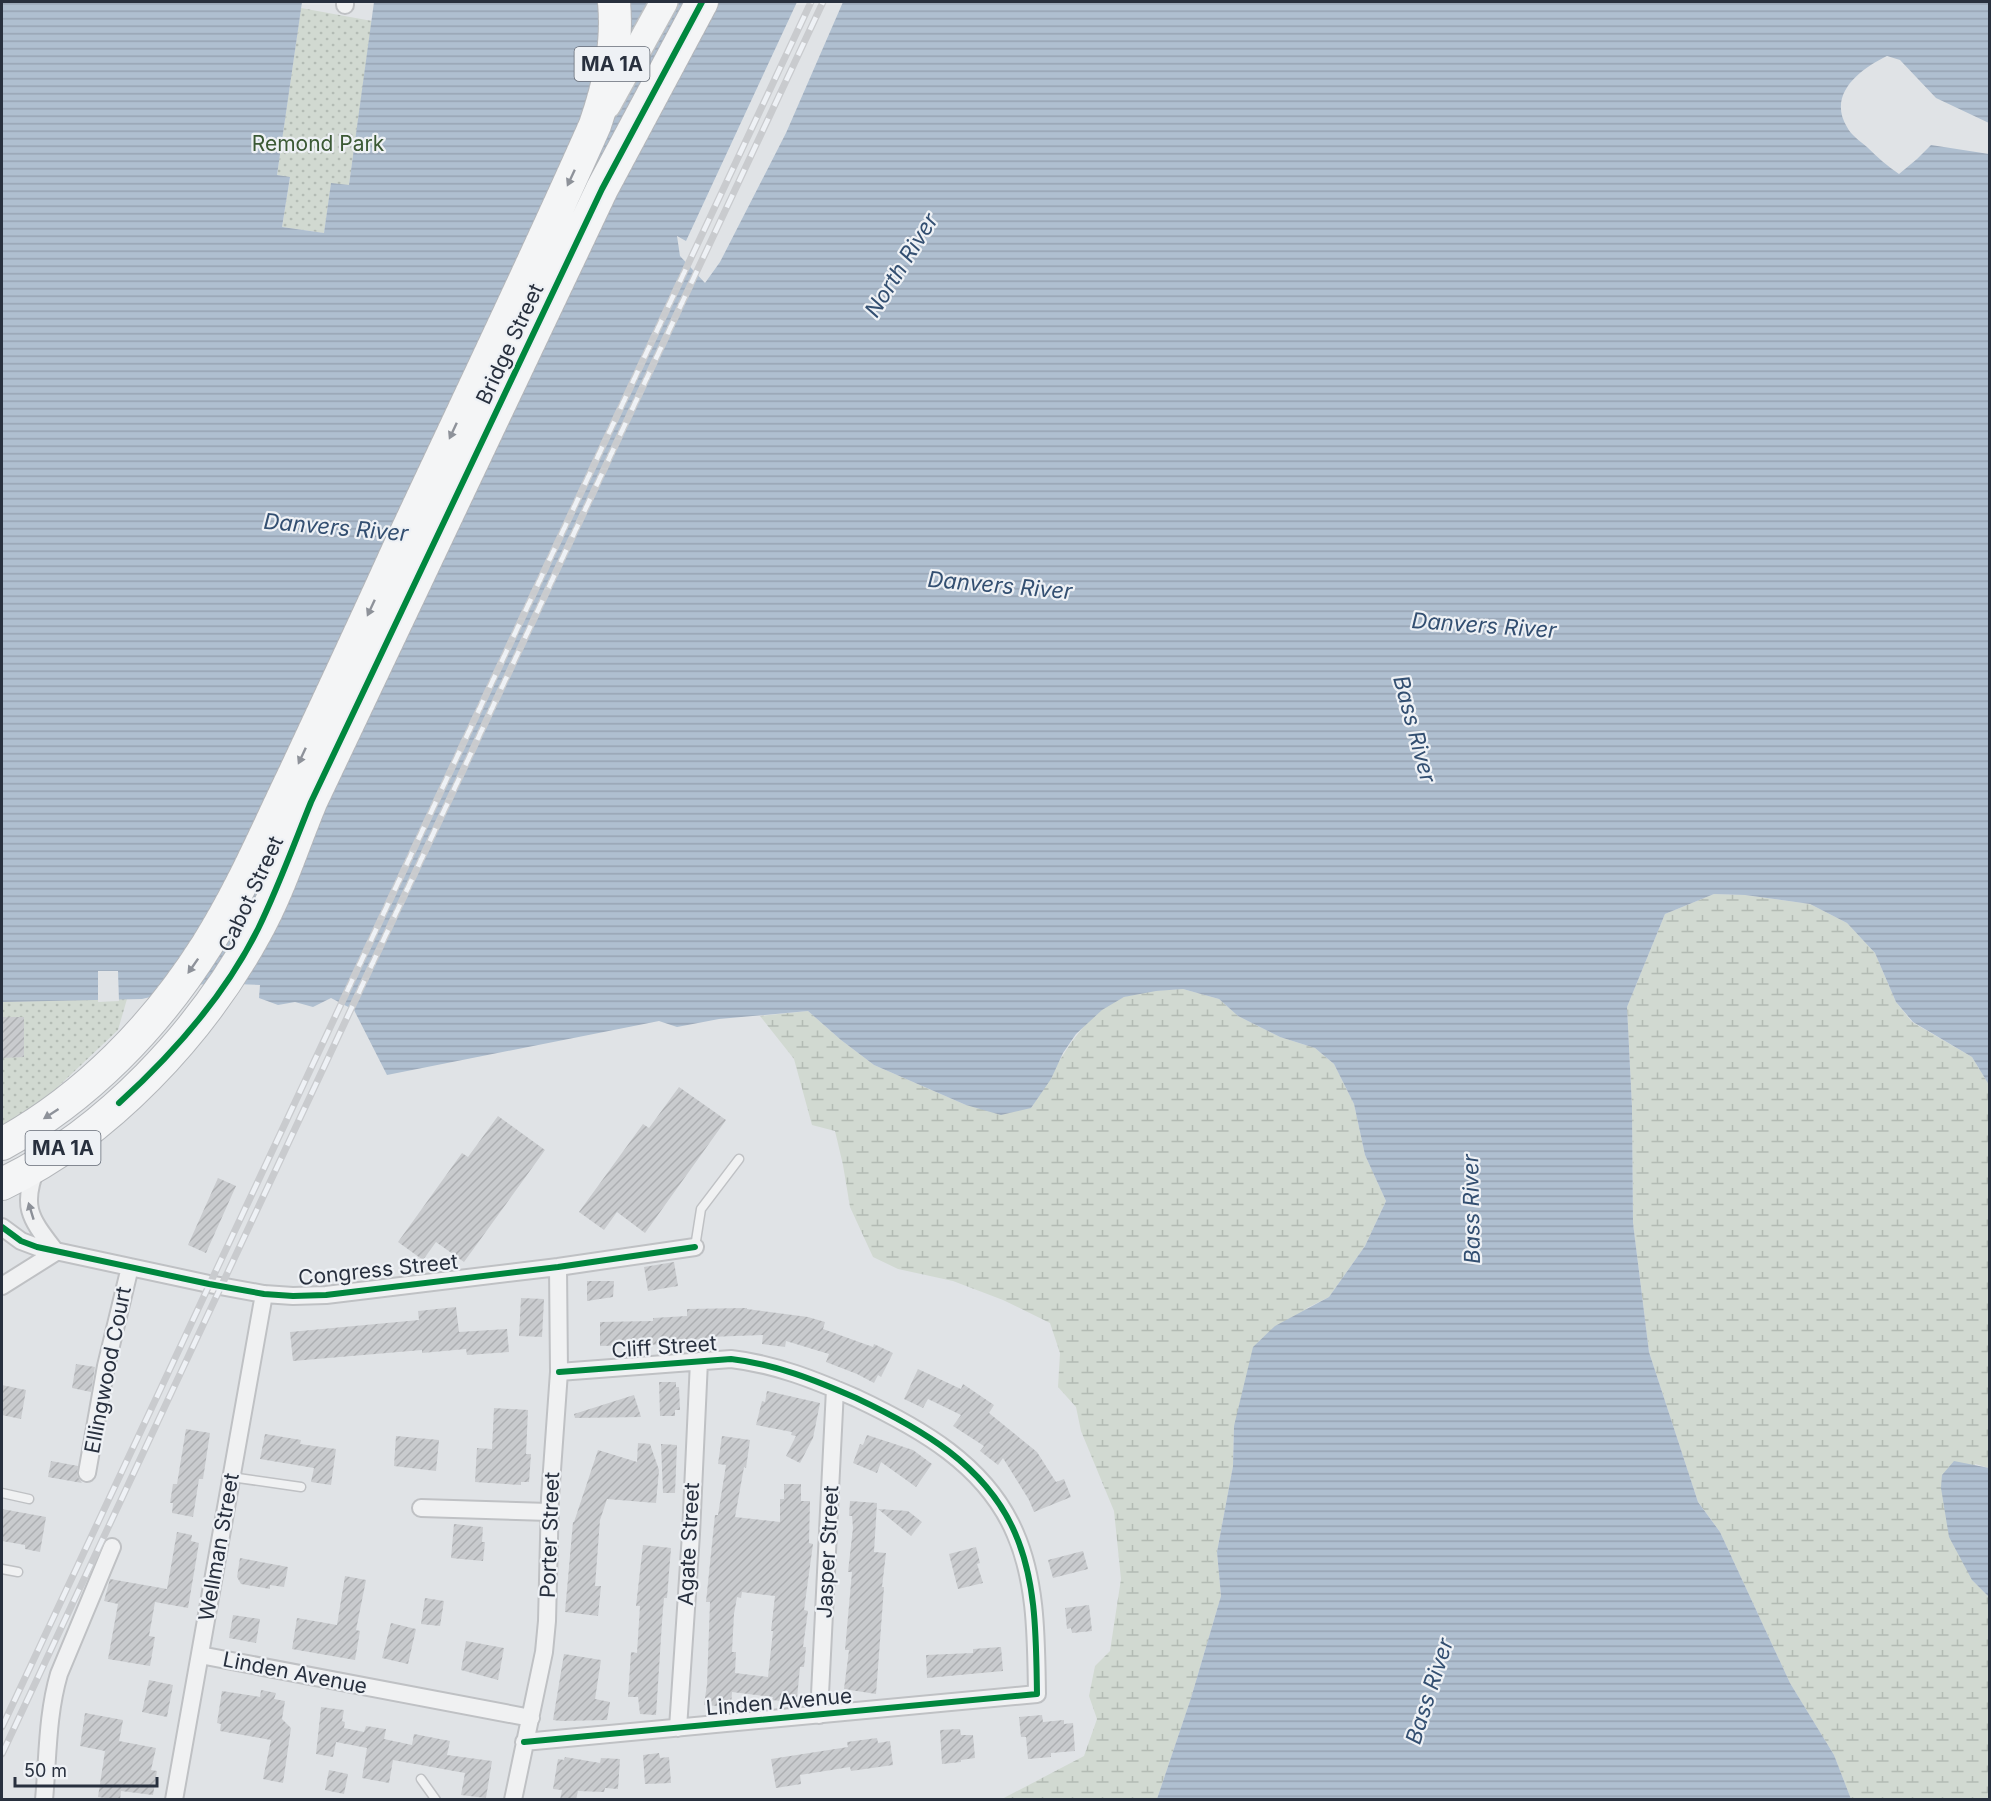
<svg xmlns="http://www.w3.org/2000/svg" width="1991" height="1801" font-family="Inter,sans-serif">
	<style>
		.wetland { fill: url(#wetland-marsh) }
		.park { fill: url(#park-dots) }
		.water { fill: url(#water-rules) }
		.pier { fill: #e0e3e6 }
		.building { fill: url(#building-hatch); fill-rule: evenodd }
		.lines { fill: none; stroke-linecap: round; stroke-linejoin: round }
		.lane-casing { stroke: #bfc1c4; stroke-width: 11 }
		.street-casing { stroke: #bfc1c4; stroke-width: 20 }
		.primary-casing { stroke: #bdc0c3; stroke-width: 30 }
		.highway-casing { stroke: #b3b6ba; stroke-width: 34 }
		.lane { stroke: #f0f1f2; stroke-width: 8 }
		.street { stroke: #f0f1f2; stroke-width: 16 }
		.primary { stroke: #f4f5f6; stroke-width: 27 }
		.highway { stroke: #f4f5f6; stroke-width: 32 }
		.rail-casing { stroke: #c9cbce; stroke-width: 7 }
		.rail { stroke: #eef1f5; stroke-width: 4.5; stroke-dasharray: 14; stroke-linecap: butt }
		.cycleway-casing { stroke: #eef1f5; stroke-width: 10 }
		.cycleway { stroke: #00873e; stroke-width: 6 }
		.oneway { fill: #8e929a }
		.oneway2 { fill: #8c9098 }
		.labels { text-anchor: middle; stroke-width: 4.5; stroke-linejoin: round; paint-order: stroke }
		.shield { fill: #eef1f5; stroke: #636a75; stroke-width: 1.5 }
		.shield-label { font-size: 20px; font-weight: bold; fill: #28303e }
		.park-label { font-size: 21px; fill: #3c5a35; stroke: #eef1f5 }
		.street-label { font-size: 21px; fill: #28303e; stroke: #eef1f5 }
		.water-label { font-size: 22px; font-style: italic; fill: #334f71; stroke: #eef1f5 }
	</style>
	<defs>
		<pattern id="wetland-marsh" width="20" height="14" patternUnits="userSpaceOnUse" patternTransform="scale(1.5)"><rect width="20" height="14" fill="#d1d9d1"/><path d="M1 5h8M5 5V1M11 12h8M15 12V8" fill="none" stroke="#b3bbb4"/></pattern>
		<pattern id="park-dots" width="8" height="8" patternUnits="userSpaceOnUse" patternTransform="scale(1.5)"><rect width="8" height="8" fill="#d1d9d1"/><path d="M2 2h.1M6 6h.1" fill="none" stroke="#b3bbb4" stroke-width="1.8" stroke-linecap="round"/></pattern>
		<pattern id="water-rules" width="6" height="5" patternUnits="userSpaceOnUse" patternTransform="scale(1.5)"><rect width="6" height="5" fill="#afbfd0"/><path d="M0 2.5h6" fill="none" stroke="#97a4b4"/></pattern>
		<pattern id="building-hatch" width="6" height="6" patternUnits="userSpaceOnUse" patternTransform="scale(1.5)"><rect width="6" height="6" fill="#c9cbce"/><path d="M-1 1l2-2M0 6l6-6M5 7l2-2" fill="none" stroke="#adafb2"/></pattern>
	</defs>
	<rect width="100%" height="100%" fill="#e0e3e6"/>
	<!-- wetland -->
	<path class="wetland" d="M1714 894 1745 895 1810 904 1847 923 1875 953 1896 1002 1912 1022 1972 1057 1989 1085V1468L1975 1464 1972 1580 1989 1597V1799H1851L1834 1755 1790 1683 1720 1532 1698 1502 1649 1352 1633 1223 1632 1107 1627 1007 1665 914Z
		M1183 989 1219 999 1238 1016 1280 1037 1315 1048 1334 1064 1354 1104 1365 1155 1386 1201 1365 1246 1329 1297 1307 1308 1234 1426 1233 1466 1217 1552 1221 1596 1191 1698 1157 1799H1002L1084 1756 1097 1719 1089 1696 1095 1666 1110 1651 1121 1579 1114 1511 1081 1431 1076 1407 1058 1387 1060 1353 1050 1323 1003 1300 953 1281 898 1269 873 1257 850 1207 843 1165 835 1131 812 1125 794 1059 760 1016 808 1011 841 1040 874 1065 966 1105 1031 1108C1057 1069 1077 1016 1124 997 1142 990 1164 990 1183 989Z"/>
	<!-- park -->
	<path class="park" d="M301 8 372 21 349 185 331 184 324 233 282 227 290 178 277 175Z
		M127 999 118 1030 25 1118 2 1132V1002Z"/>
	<!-- water -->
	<path class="water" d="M2 2H302L277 175 290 177 282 227 324 233 331 183 349 185 374 2H797L686 241 677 236 680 256 705 283 720 262 786 133 843 2H1989V123L1936 98 1900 60 1887 56C1860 69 1827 94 1847 127 1851 135 1860 141 1867 147 1877 157 1887 166 1899 174L1917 159 1931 145 1989 154V1085L1972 1057 1913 1022 1896 1002 1875 953 1847 923 1810 904 1745 895 1714 894 1665 914 1627 1007 1632 1107 1633 1223 1649 1352 1698 1502 1720 1532 1790 1683 1834 1755 1851 1799H1157L1191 1698 1221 1596 1217 1552 1233 1466 1234 1426 1253 1347 1275 1326 1329 1297 1365 1246 1386 1201 1365 1155 1354 1104 1334 1064 1315 1048 1280 1037 1238 1016 1219 999 1183 989 1156 991 1124 997 1102 1010 1076 1034 1063 1053 1051 1079 1031 1108 1001 1115 966 1105 874 1065 841 1040 808 1011 719 1019 677 1027 659 1021 387 1075 354 1010 331 998 313 1007 295 1002 278 1005 259 998 260 985 208 983 142 999 2 1002Z
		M1954 1461 1989 1468V1597L1972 1580 1949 1537 1941 1488 1942 1475Z"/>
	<!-- pier -->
	<path class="pier" d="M98 971H118L119 1001 98 1002Z"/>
	<!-- building -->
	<path class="building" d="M2 1017H24V1057L2 1058Z
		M679 1087 726 1120 645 1233 617 1212 604 1230 579 1212 643 1124 649 1128Z
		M498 1116 545 1150 464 1262 436 1242 423 1260 398 1242 462 1153 468 1157Z
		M218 1178 236 1186 206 1253 188 1245Z
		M674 1262 678 1286 648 1291 644 1267Z
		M587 1281H614L613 1297 587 1301Z
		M521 1298 544 1299 542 1337 519 1336Z
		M456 1307 459 1332 507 1329 509 1352 467 1355 466 1349 422 1353V1350L293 1361 290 1332 419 1320 418 1311Z
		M747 1308V1309L808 1317 825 1322 823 1329 873 1347 874 1344 893 1353 881 1377 878 1375 874 1383 857 1374 826 1362 829 1354 786 1341 785 1347 762 1344 763 1335 709 1337V1339L677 1340 678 1344 600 1346V1322L653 1321V1318L687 1316V1309Z
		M76 1364 95 1367 91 1392 72 1388Z
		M918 1369 961 1389 963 1384 994 1405 989 1413 1037 1452 1056 1482 1064 1479 1071 1497 1034 1512 1029 1500 1003 1458 998 1465 980 1451 984 1446 953 1426 961 1415 928 1399 923 1408 904 1399Z
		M659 1382H676V1387H679L680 1410H675V1416H660Z
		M2 1385 26 1390 21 1419 2 1415Z
		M767 1391 820 1403 813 1438 800 1463 786 1456 796 1436 791 1435 792 1432 756 1425 762 1401 765 1402Z
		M634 1395 641 1417 575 1418 574 1414Z
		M494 1408 528 1410 526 1454H531L529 1482H521V1485L475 1482 477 1448 492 1449Z
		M186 1429 210 1433 203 1479H199L193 1517 172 1513 173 1503H170L173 1484H177Z
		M265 1434 301 1440 300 1444 336 1449 331 1485 311 1482 314 1468 260 1459Z
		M867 1435 913 1450 932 1464 916 1487 881 1462 877 1473 853 1463 860 1444 863 1445Z
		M396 1436 439 1440 436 1471 394 1466Z
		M722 1436 750 1440 746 1468 744 1467 735 1517 780 1522V1499H784V1484H801V1501H810L809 1543 813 1544 804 1610 808 1611 803 1647H806L804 1667H800L797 1698 789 1697V1702L772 1700 773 1697 732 1692 731 1707 704 1705 707 1684 710 1602H706L715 1515H718L726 1465 718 1464ZM742 1592 775 1596 771 1631H773L768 1677 735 1673 736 1652H732L734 1614 737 1597 741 1598Z
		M638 1443 650 1444 659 1470 656 1503 607 1499 600 1520 595 1586H601L598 1616 565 1612 573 1522H574L598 1450 637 1462Z
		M661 1444 677 1445 675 1493H663Z
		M51 1461 78 1466 77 1476 82 1483 48 1477Z
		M850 1501 877 1503 874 1552 886 1553 882 1587H884L876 1694 844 1689 849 1650H845L852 1572H848L853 1528 852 1516H849Z
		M2 1509 46 1517 40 1552 25 1549V1545L2 1541Z
		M878 1509 908 1511 922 1522 911 1536Z
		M454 1524 483 1527 482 1542H485L483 1561 451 1558Z
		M177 1532 192 1535 191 1541 199 1543 188 1608 155 1602 149 1636 155 1637 150 1666 108 1659 118 1604 104 1601 110 1579 167 1589Z
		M643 1545 671 1548 667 1598H664L662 1622 656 1715 640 1714 638 1697H628L631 1652 637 1653 640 1606H636Z
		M976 1547 980 1563 977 1564 983 1583 958 1589 949 1554Z
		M1083 1551 1088 1569 1053 1578 1048 1560Z
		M240 1558 288 1567 284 1587 270 1585V1589L241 1584 237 1577Z
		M345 1576 366 1580 356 1630 360 1631 355 1660 292 1649 297 1618 337 1625Z
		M425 1598 444 1601 440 1626 421 1624Z
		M1089 1605 1092 1631 1072 1633 1071 1628 1067 1629 1065 1608Z
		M233 1615 260 1619 256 1643 229 1638Z
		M391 1623 416 1629 408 1664 382 1658Z
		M466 1641 504 1648 498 1680 461 1670Z
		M1001 1647 1003 1671 927 1678 926 1655 973 1653V1649Z
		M564 1654 601 1660 595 1699 610 1702 607 1720 561 1721 553 1720Z
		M149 1680 173 1685 167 1717 142 1712Z
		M261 1690 276 1693 274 1699 285 1701 282 1719 291 1728 283 1783 263 1779 271 1740 220 1731 221 1724 217 1723 222 1691 260 1697Z
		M321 1707 344 1710 342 1721 345 1722 344 1728 364 1732 366 1726 386 1729 384 1739 412 1745 414 1734 450 1741 447 1755 492 1761 486 1798 461 1795 465 1773 393 1760 389 1783 362 1778 367 1748 336 1742 333 1757 316 1754Z
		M85 1713 123 1720 119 1741 156 1748 151 1770 157 1771 153 1795 121 1791 120 1800 98 1797 105 1751 80 1746Z
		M1042 1715 1043 1722 1064 1720V1724L1073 1723 1075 1751 1051 1753V1757L1028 1759 1026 1737H1021L1019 1717Z
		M960 1729 961 1735H973L975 1758 961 1760V1762L942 1764 940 1730Z
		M877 1738 878 1743 890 1741 893 1765 851 1771 850 1767 800 1775 801 1784 776 1788 771 1759 848 1747 847 1742Z
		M659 1753 660 1758 669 1757 671 1783 645 1784 643 1755Z
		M565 1757 600 1763 601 1758 620 1759 618 1789 605 1788 604 1792 578 1791 576 1800H560L562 1790 553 1789 558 1759 564 1760Z
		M329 1770 348 1774 344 1794 325 1790Z"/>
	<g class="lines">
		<defs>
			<path id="lane" d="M695 1247 701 1209 739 1159
				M231 1477 301 1487
				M2 1493 29 1499
				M2 1569 18 1572
				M421 1779 436 1800"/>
			<path id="street" d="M345 5V2
				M37 1166C20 1208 31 1219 56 1252
				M2 1227 21 1241 37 1247 209 1284 264 1294 293 1296 326 1295 558 1267 695 1247
				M2 1286 56 1252
				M87 1473 106 1366 130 1267
				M421 1508 549 1512
				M200 1655 531 1718
				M819 1715 835 1389
				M678 1728 691 1534 699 1361
				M524 1742 1037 1694C1036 1641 1037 1583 1015 1533 986 1465 920 1428 856 1398 815 1380 775 1364 731 1359L559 1372
				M44 1800C48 1757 47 1715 59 1674L112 1547
				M174 1800 264 1294
				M513 1800 544 1652 547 1621 550 1498 559 1372 558 1267"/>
			<path id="primary" d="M607 105 664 2"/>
			<path id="highway" d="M2 1144C86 1098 156 1026 207 945 241 891 266 832 294 774 328 701 362 629 395 556 462 412 531 270 595 125 609 84 618 45 614 2
				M2 1184C107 1134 201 1033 256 932 279 891 293 845 311 802L602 189 702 2"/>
		</defs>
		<!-- lane casing -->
		<use href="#lane" class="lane-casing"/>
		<!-- street casing -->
		<use href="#street" class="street-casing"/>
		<!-- primary casing -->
		<use href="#primary" class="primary-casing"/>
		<!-- highway casing -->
		<use href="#highway" class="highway-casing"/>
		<!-- lane -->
		<use href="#lane" class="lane"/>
		<!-- street -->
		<use href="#street" class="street"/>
		<!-- primary -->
		<use href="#primary" class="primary"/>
		<!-- highway -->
		<use href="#highway" class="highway"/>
		<defs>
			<path id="rail" d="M2 1727 811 2
				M2 1754 823 2"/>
		</defs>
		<!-- rail casing -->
		<use href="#rail" class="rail-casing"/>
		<!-- rail -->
		<use href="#rail" class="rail"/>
		<defs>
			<path id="cycleway" d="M119 1103C173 1054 225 995 258 929 278 888 294 844 311 802L602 189 702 2
				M2 1227 21 1241 37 1247 209 1284 264 1294 293 1296 326 1295 558 1267 695 1247
				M524 1742 1037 1694C1036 1641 1037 1583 1015 1533 986 1465 920 1428 856 1398 815 1380 775 1364 731 1359L559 1372"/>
		</defs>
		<!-- cycleway casing -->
		<use href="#cycleway" class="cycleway-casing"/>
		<!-- cycleway -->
		<use href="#cycleway" class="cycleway"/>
	</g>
	<!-- one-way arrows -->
	<defs><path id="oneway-solid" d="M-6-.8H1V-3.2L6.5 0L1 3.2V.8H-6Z" transform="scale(1.5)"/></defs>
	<g class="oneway">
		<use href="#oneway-solid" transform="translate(571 178) rotate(115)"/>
		<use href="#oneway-solid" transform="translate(453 431) rotate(115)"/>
		<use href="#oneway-solid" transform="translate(371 608) rotate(115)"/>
		<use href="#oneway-solid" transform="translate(302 756) rotate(115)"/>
		<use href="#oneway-solid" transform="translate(193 966) rotate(125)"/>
		<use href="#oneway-solid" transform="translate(51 1114) rotate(147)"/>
	</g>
	<use class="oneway2" href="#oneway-solid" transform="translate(31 1211) rotate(-107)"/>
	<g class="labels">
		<!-- shield labels -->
		<g class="shield">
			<rect x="574.5" y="47" width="75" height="34" rx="4.5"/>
			<rect x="25.5" y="1131" width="75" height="34" rx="4.5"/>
		</g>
		<g class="shield-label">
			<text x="612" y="71">MA 1A</text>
			<text x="63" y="1155">MA 1A</text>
		</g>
		<!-- park labels -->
		<g class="park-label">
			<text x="318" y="151">Remond Park</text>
		</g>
		<!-- street labels -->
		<g class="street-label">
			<text transform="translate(510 344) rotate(-65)" y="7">Bridge Street</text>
			<text transform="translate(251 894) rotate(-65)" y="7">Cabot Street</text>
			<text transform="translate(378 1270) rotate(-6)" y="7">Congress Street</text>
			<text transform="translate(664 1347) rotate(-4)" y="7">Cliff Street</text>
			<text transform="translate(108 1370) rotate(-79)" y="7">Ellingwood Court</text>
			<text transform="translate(550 1535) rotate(-88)" y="7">Porter Street</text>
			<text transform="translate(689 1544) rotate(-87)" y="7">Agate Street</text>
			<text transform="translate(219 1547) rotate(-80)" y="7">Wellman Street</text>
			<text transform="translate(828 1552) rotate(-87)" y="7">Jasper Street</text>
			<text transform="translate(295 1673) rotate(11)" y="7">Linden Avenue</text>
			<text transform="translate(779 1702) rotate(-5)" y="7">Linden Avenue</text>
		</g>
		<!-- water labels -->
		<g class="water-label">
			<text transform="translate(901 265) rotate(-58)" y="8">North River</text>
			<text transform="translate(336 527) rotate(5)" y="8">Danvers River</text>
			<text transform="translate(1000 585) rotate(5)" y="8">Danvers River</text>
			<text transform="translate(1484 625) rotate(4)" y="8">Danvers River</text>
			<text transform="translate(1415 729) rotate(75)" y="8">Bass River</text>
			<text transform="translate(1471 1209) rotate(-91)" y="8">Bass River</text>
			<text transform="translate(1429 1691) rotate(-72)" y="8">Bass River</text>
		</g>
	</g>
	<!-- border -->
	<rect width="1991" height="1801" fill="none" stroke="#28303e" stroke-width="6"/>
	<!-- scale -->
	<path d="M15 1777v9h142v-9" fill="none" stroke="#28303e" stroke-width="3"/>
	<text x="24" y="1777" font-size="18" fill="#28303e" stroke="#eef1f5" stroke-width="4.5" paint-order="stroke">50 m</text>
</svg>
